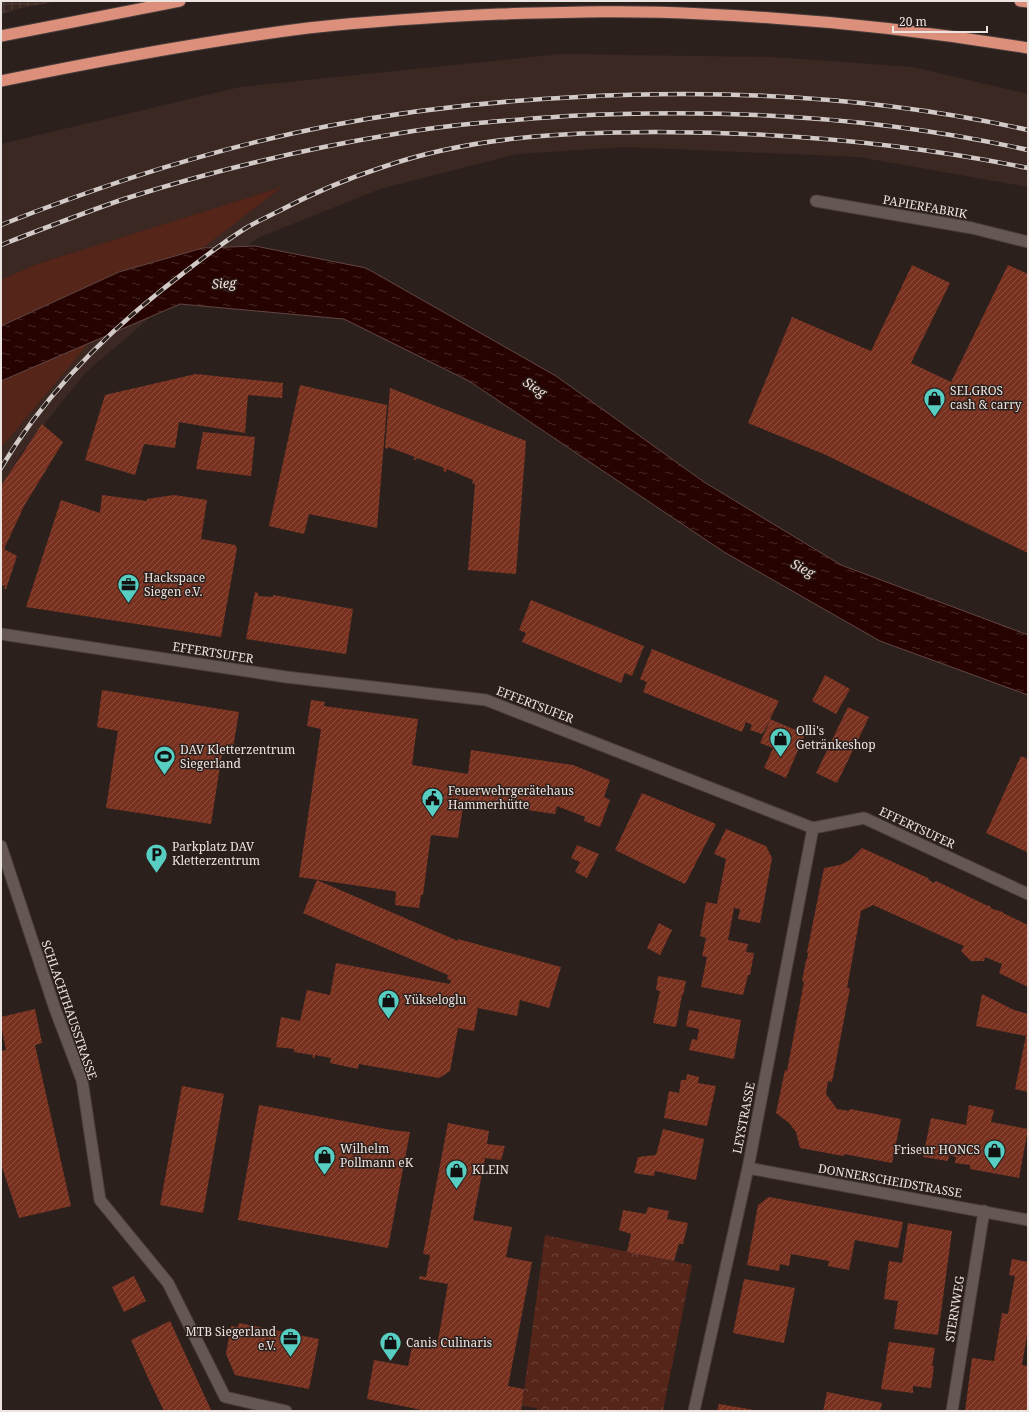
<svg xmlns="http://www.w3.org/2000/svg" width="1029" height="1412" font-family="'Noto Serif',serif">
	<style>
		.built { fill: #3b2823 }
		.industrial { fill: url(#industrial-grid) }
		.grass { fill: #552519 }
		.forest { fill: url(#forest-crowns) }
		.water { fill: url(#water-ripples); stroke: #614644 }
		.building { fill: url(#building-hatch) }
		.lines { fill: none; stroke-linecap: round; stroke-linejoin: round }
		.service-casing { stroke: #483e3b; stroke-width: 13 }
		.minor-casing { stroke: #483e3b; stroke-width: 13 }
		.trunk-casing { stroke: #483e3b; stroke-width: 13 }
		.service { stroke: #655753; stroke-width: 11 }
		.minor { stroke: #655753; stroke-width: 11 }
		.trunk { stroke: #dc907c; stroke-width: 11 }
		.rail-casing { stroke: #d2cac7; stroke-width: 4.5 }
		.rail { stroke: #2c201d; stroke-width: 3; stroke-dasharray: 9; stroke-linecap: butt }
		.labels { text-anchor: middle; stroke-width: 3; stroke-linejoin: round; paint-order: stroke }
		.street-label { font-size: 12px; fill: #ece4e1; stroke: #2c201d }
		.poi-label { font-size: 12px; fill: #ece4e1; stroke: #2c201d; text-anchor: start }
		.water-label { font-size: 13px; font-style: italic; fill: #f6dfd9; stroke: #2c201d }
	</style>
	<defs>
		<pattern id="industrial-grid" width="8" height="8" patternUnits="userSpaceOnUse"><rect width="8" height="8" fill="#3b2823"/><path d="M0 4h8M4 0v8" fill="none" stroke="#4e3d38"/></pattern>
		<pattern id="forest-crowns" width="20" height="18" patternUnits="userSpaceOnUse"><rect width="20" height="18" fill="#552519"/><path d="M2 6a3 3 0 1 1 6 0M12 15a3 3 0 1 1 6 0" fill="none" stroke="#6e443a"/></pattern>
		<pattern id="water-ripples" width="26" height="14" patternUnits="userSpaceOnUse"><rect width="26" height="14" fill="#260300"/><path d="M2 4q2-2 4 0t4 0M15 11q2-2 4 0t4 0" fill="none" stroke="#462825"/></pattern>
		<pattern id="building-hatch" width="6" height="6" patternUnits="userSpaceOnUse"><rect width="6" height="6" fill="#79311f"/><path d="M-1 1l2-2M0 6l6-6M5 7l2-2" fill="none" stroke="#8c4f3f"/></pattern>
	</defs>
	<rect width="100%" height="100%" fill="#2c201d"/>
	<!-- built -->
	<path class="built" d="M561 54 771 57 913 67 1028 94V187L859 157 627 147 517 154 380 189 260 237 175 296 85 373 21 453 1 488V448L89 343 203 248 280 188 34 265 1 280V144L240 87Z"/>
	<!-- industrial -->
	<path class="industrial" d="M1 1H59L22 8 1 14Z"/>
	<!-- grass -->
	<path class="grass" d="M282 187 203 248 119 272 1 326V280L34 265Z
		M89 343 1 448V381Z"/>
	<!-- forest -->
	<path class="forest" d="M545 1235 692 1265 663 1411H537V1408L522 1406Z"/>
	<!-- water -->
	<path class="water" d="M255 246 366 268 556 376 704 482 841 565 1028 635V695L880 641 724 552 469 381 344 319 180 304 1 381V326L119 272 203 248Z"/>
	<!-- building -->
	<path class="building" d="M912 265 950 283 911 363 951 382 1008 265 1028 274V553L826 455 748 423 792 317 871 351Z
		M196 374 283 383 282 398 248 395 245 433 179 422 175 448 144 444 135 475 85 460 105 395Z
		M300 385 387 405 377 528 309 514 304 534 269 526Z
		M390 388 526 441 516 574 468 570 475 484 472 483 473 480 447 469 446 472 443 471 444 468 417 458 416 460H413L415 457 388 447 387 449 385 448Z
		M42 424 63 442 24 506 4 549 17 556 6 589H4L5 586 1 585V486Z
		M203 432 255 437 251 476 196 469Z
		M102 495 147 501V499L174 495 207 500 201 539 235 545 237 548 221 637 26 607 61 500 100 513Z
		M255 592 258 593V596L273 597V595L353 609 346 654 246 639Z
		M531 600 644 646 632 676 625 673 621 683 522 642 526 633 519 630Z
		M652 649 779 701 770 719 805 734 786 778 764 768 773 748 760 743 770 721 762 734 750 730 752 725 746 722 742 732 643 692 647 682 640 679Z
		M825 675 850 689 836 714 812 701Z
		M102 690 239 712 233 748 223 747 211 824 106 808 118 731 97 727Z
		M311 700 325 702 324 706 418 719 412 765 468 774 471 750 573 765 610 780 604 797 610 800 600 827 584 821 585 817 557 806 555 814 464 801 458 838 431 835 423 895H421L419 908 395 905 396 892 393 891 299 877 321 729 307 726Z
		M848 707 869 717 837 783 816 773Z
		M1021 756 1028 759 1027 852 986 833Z
		M642 793 716 824 685 884 615 850Z
		M726 829 766 846 772 858 760 923 738 919 740 909 734 908 728 940 748 944 746 952 754 953 750 975H748L743 995 701 987 707 957 702 956 706 938 700 936 706 902 717 904 726 859 714 854Z
		M577 845 599 854 587 878 575 872 580 862 571 858Z
		M862 848 928 878 929 880 934 883 936 881 988 906 989 905 992 909 1003 912V913L1028 925V987L999 973 1002 964 985 957 984 961H971L961 951 964 946 873 905 861 911 847 988H850L832 1082 828 1081 826 1094 837 1109 849 1111 850 1109 901 1119 892 1163 844 1154 843 1156 800 1148 796 1132 789 1123 776 1113 785 1070 787 1071 804 982 802 981 806 960 807 959 808 954 807 952 824 868 840 865 850 860Z
		M317 880 458 941V939L561 967 549 1008 520 1000 517 1016 478 1008 474 1031 458 1028 450 1071 439 1078 359 1064 358 1069 330 1063 331 1058 315 1055V1058L312 1057 313 1055 294 1052V1049L276 1047 281 1017 300 1021 307 990 330 995 336 963 450 984 451 980 447 979 448 975 303 913Z
		M659 923 672 930 660 955 647 948Z
		M658 976 686 981 683 995H682L676 1027 653 1023 660 991 656 990Z
		M982 994 1014 1010 1028 1014V1092L1015 1089 1026 1036 976 1026Z
		M35 1009 42 1043 35 1045 71 1206 19 1218 1 1164V1051L6 1050 1 1025V1017Z
		M689 1010 741 1020 734 1059 689 1050 692 1039 697 1040 699 1029 686 1026Z
		M687 1074 699 1077 698 1083 716 1086 707 1126 664 1118 669 1091 679 1093 681 1080H686Z
		M182 1086 224 1094 203 1213 160 1205Z
		M259 1105 391 1130 410 1132 388 1248 238 1220Z
		M969 1105 994 1110 991 1122 1028 1129 1019 1178 970 1169V1165L955 1163 956 1157 949 1155 948 1161 923 1157 931 1118 966 1125Z
		M448 1123 489 1131 487 1144 505 1146 501 1160 485 1158 473 1220 512 1227 506 1257 532 1262 508 1386 524 1389 521 1411H427L367 1399 374 1360 408 1366 413 1342 437 1346 448 1284 419 1279 420 1276 426 1277 430 1255 423 1254Z
		M663 1129 704 1139 696 1180 655 1171 654 1176 634 1173 638 1157 656 1155Z
		M769 1197 903 1222 898 1248 855 1240 849 1270 828 1266 829 1261 791 1254 789 1266 780 1264 779 1271 747 1265 758 1205Z
		M648 1207 669 1211 667 1219 688 1223 683 1244H679L674 1261 627 1252 631 1234 619 1230 623 1210 646 1214Z
		M908 1223 952 1231 938 1335 894 1329 898 1301 884 1299 889 1261 902 1263Z
		M1012 1259 1028 1262V1330L1022 1365 1028 1366V1411H965L972 1358 994 1361 1002 1313 1008 1314 1015 1276 1009 1275Z
		M134 1276 146 1301 124 1312 112 1287Z
		M744 1279 795 1288 784 1343 733 1333Z
		M170 1321 211 1410 212 1411H164L149 1380 131 1340Z
		M239 1323 319 1339 309 1389 235 1375 226 1354 231 1326 238 1327Z
		M889 1342 935 1348 932 1366H934L931 1388 913 1386V1393L881 1389Z
		M827 1392 882 1403 880 1411H823Z
		M719 1404 754 1410V1411H717Z"/>
	<g class="lines">
		<defs>
			<path id="service" d="M816 201 972 228 1028 242"/>
			<path id="minor" d="M1 634 286 677 486 700 813 828 864 818 1028 894
				M1 846 55 1009 82 1080 100 1200 168 1283 225 1397 286 1411
				M748 1168 1028 1220
				M694 1411 748 1168 813 828
				M952 1411 984 1211"/>
			<path id="trunk" d="M1020 1 1028 2
				M1 36 180 1
				M1 81C103 60 205 41 308 28 372 21 436 17 500 14 567 12 635 10 703 14 812 19 920 30 1028 48"/>
		</defs>
		<!-- service casing -->
		<use href="#service" class="service-casing"/>
		<!-- minor casing -->
		<use href="#minor" class="minor-casing"/>
		<!-- trunk casing -->
		<use href="#trunk" class="trunk-casing"/>
		<!-- service -->
		<use href="#service" class="service"/>
		<!-- minor -->
		<use href="#minor" class="minor"/>
		<!-- trunk -->
		<use href="#trunk" class="trunk"/>
		<defs>
			<path id="rail" d="M1 225C107 183 216 148 328 126 410 110 494 101 578 97 728 89 881 97 1028 130
				M1 245C42 229 83 213 124 199 212 171 303 149 395 134 452 124 510 120 568 116 721 108 877 116 1028 150
				M1 468C42 399 100 339 163 289 190 268 217 246 246 228 256 222 267 217 277 212 311 194 346 179 383 167 469 137 565 132 656 132 781 132 905 143 1028 168"/>
		</defs>
		<!-- rail casing -->
		<use href="#rail" class="rail-casing"/>
		<!-- rail -->
		<use href="#rail" class="rail"/>
	</g>
	<!-- icons -->
	<defs>
		<symbol id="shop-pin" viewBox="-11 -11 22 30"><path d="M0 17L-7.5 6A9.5 9.5 0 1 1 7.5 6Z" fill="#57cec1" stroke="#2c201d"/><path d="M-5-2.5h2.3a2.7 3.5 0 0 1 5.4 0H5L5.5 6h-11ZM-1.5-2.5h3a1.5 2.3 0 0 0-3 0Z" fill="#111"/></symbol>
		<symbol id="office-pin" viewBox="-11 -11 22 30"><path d="M0 17L-7.5 6A9.5 9.5 0 1 1 7.5 6Z" fill="#57cec1" stroke="#2c201d"/><path d="M-6-3h4V-5.5h4V-3h4V5H-6ZM-1-4.5V-3h2v-1.5ZM-6 0V1H6V0Z" fill="#111"/></symbol>
		<symbol id="stadium-pin" viewBox="-11 -11 22 30"><path d="M0 17L-7.5 6A9.5 9.5 0 1 1 7.5 6Z" fill="#57cec1" stroke="#2c201d"/><path d="M0-5a6.5 5 0 1 0 0 10a6.5 5 0 1 0 0-10ZM-3.5-1.8h7v3.6h-7Z" fill="#111"/></symbol>
		<symbol id="civic-pin" viewBox="-11 -11 22 30"><path d="M0 17L-7.5 6A9.5 9.5 0 1 1 7.5 6Z" fill="#57cec1" stroke="#2c201d"/><path d="M-.6-6.5H3V-4.5H.6V-3L4-1V1h2V6H-6V1h2V-1L-.6-3ZM-1.2 2.5V6h2.4V2.5Z" fill="#111"/></symbol>
		<symbol id="parking-pin" viewBox="-11 -11 22 30"><path d="M0 17L-7.5 6A9.5 9.5 0 1 1 7.5 6Z" fill="#57cec1" stroke="#2c201d"/><path d="M-3.5-5.5H1a3.5 3.5 0 0 1 0 7H-1V5.5H-3.5ZM-1-3.4V-.6H.8a1.4 1.4 0 0 0 0-2.8Z" fill="#111"/></symbol>
	</defs>
	<g fill-rule="evenodd">
		<use href="#shop-pin" x="922" y="386" width="25" height="34"/>
		<use href="#office-pin" x="116" y="572" width="25" height="34"/>
		<use href="#shop-pin" x="768" y="726" width="25" height="34"/>
		<use href="#stadium-pin" x="152" y="744" width="25" height="34"/>
		<use href="#civic-pin" x="420" y="786" width="25" height="34"/>
		<use href="#parking-pin" x="144" y="842" width="25" height="34"/>
		<use href="#shop-pin" x="376" y="988" width="25" height="34"/>
		<use href="#shop-pin" x="982" y="1138" width="25" height="34"/>
		<use href="#shop-pin" x="312" y="1144" width="25" height="34"/>
		<use href="#shop-pin" x="444" y="1158" width="25" height="34"/>
		<use href="#office-pin" x="278" y="1326" width="25" height="34"/>
		<use href="#shop-pin" x="378" y="1330" width="25" height="34"/>
	</g>
	<g class="labels">
		<!-- street labels -->
		<g class="street-label">
			<text transform="translate(925 207) rotate(10)" y="4">PAPIERFABRIK</text>
			<text transform="translate(213 653) rotate(9)" y="4">EFFERTSUFER</text>
			<text transform="translate(535 705) rotate(21)" y="4">EFFERTSUFER</text>
			<text transform="translate(917 828) rotate(25)" y="4">EFFERTSUFER</text>
			<text transform="translate(69 1010) rotate(71)" y="4">SCHLACHTHAUSSTRASSE</text>
			<text transform="translate(744 1118) rotate(-79)" y="4">LEYSTRASSE</text>
			<text transform="translate(890 1181) rotate(10)" y="4">DONNERSCHEIDSTRASSE</text>
			<text transform="translate(955 1309) rotate(-81)" y="4">STERNWEG</text>
		</g>
		<!-- poi labels -->
		<g class="poi-label">
			<text x="950" y="395">SELGROS<tspan x="950" dy="14">cash &amp; carry</tspan></text>
			<text x="144" y="582">Hackspace<tspan x="144" dy="14">Siegen e.V.</tspan></text>
			<text x="796" y="735">Olli's<tspan x="796" dy="14">Getränkeshop</tspan></text>
			<text x="180" y="754">DAV Kletterzentrum<tspan x="180" dy="14">Siegerland</tspan></text>
			<text x="448" y="795">Feuerwehrgerätehaus<tspan x="448" dy="14">Hammerhütte</tspan></text>
			<text x="172" y="851">Parkplatz DAV<tspan x="172" dy="14">Kletterzentrum</tspan></text>
			<text x="404" y="1004">Yükseloglu</text>
			<text x="340" y="1153">Wilhelm<tspan x="340" dy="14">Pollmann eK</tspan></text>
			<text x="980" y="1154" text-anchor="end">Friseur HONCS</text>
			<text x="472" y="1174">KLEIN</text>
			<text x="276" y="1336" text-anchor="end">MTB Siegerland<tspan x="276" dy="14">e.V.</tspan></text>
			<text x="406" y="1347">Canis Culinaris</text>
		</g>
		<!-- water labels -->
		<g class="water-label">
			<text transform="translate(224 283) rotate(-3)" y="5">Sieg</text>
			<text transform="translate(535 387) rotate(33)" y="5">Sieg</text>
			<text transform="translate(803 568) rotate(27)" y="5">Sieg</text>
		</g>
	</g>
	<!-- border -->
	<rect width="1029" height="1412" fill="none" stroke="#ece4e1" stroke-width="4"/>
	<!-- scale -->
	<path d="M893 26v6h94v-6" fill="none" stroke="#ece4e1" stroke-width="2"/>
	<text x="899" y="26" font-size="12" fill="#ece4e1" stroke="#2c201d" stroke-width="3" paint-order="stroke">20 m</text>
</svg>
